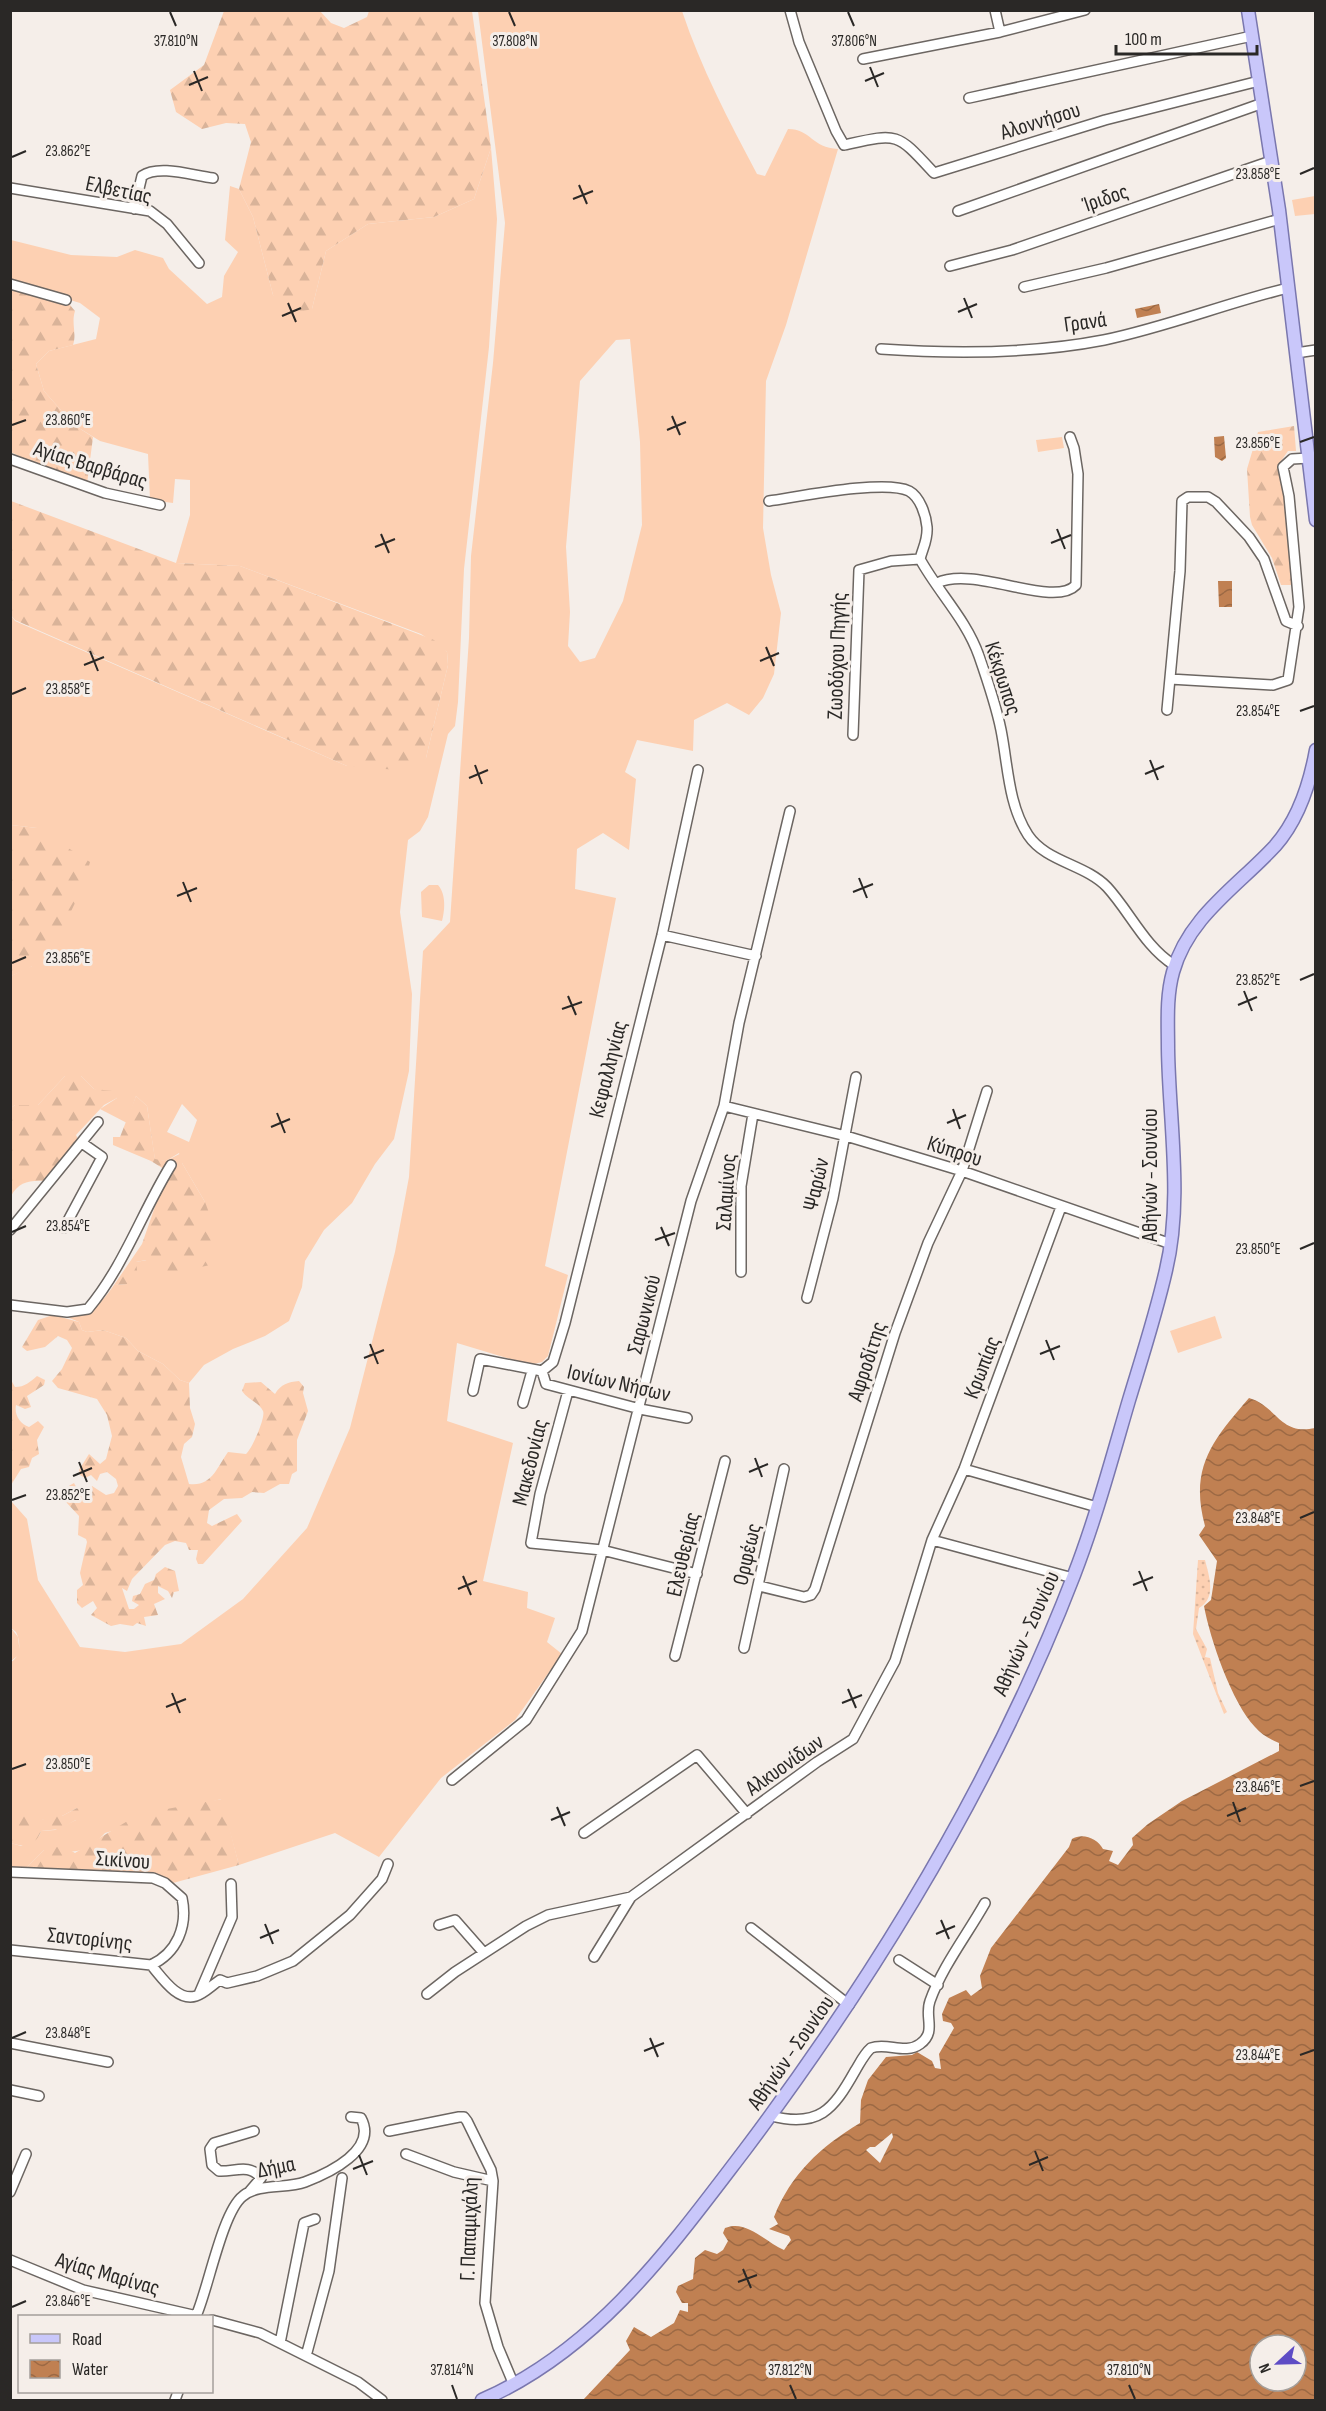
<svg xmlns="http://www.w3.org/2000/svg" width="1326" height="2411" font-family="'Sofia Sans Condensed',sans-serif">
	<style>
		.grass { fill: #fdd0b2; fill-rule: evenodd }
		.forest { fill: url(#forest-firs) }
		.garden { fill: url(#garden-dots) }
		.water { fill: url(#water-waves); fill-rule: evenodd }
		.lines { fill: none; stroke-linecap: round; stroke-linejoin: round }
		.minor-casing { stroke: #6c6662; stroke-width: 12 }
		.major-casing { stroke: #7a77ae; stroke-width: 15 }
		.minor { stroke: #fff; stroke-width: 9 }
		.major { stroke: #c9c7fa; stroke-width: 12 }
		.ticks { fill: none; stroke: #2a2826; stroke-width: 2 }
		.labels { text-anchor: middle; stroke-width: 6; stroke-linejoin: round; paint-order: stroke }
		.street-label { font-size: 22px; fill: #2a2826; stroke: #f5eee9 }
		.ticks-label { font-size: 15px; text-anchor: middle; fill: #2a2826; stroke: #f5eee9; stroke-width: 6; stroke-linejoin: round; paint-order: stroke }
	</style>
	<defs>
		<pattern id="forest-firs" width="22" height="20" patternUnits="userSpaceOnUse" patternTransform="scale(1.5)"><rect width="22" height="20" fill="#fdd0b2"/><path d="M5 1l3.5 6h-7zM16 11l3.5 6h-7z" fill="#d9b399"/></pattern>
		<pattern id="garden-dots" width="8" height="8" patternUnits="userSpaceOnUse" patternTransform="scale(1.5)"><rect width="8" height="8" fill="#fdd0b2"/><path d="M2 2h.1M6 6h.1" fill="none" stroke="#d9b399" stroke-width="1.8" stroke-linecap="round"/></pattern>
		<pattern id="water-waves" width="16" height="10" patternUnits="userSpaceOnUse" patternTransform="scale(1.5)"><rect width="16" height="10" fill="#c08052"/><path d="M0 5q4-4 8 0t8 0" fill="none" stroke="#9c6944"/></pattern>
	</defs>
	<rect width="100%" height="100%" fill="#f5eee9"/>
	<!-- grass -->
	<path class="grass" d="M478 11H682C701 68 729 121 757 174L765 176 788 129C811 129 812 148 838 149L786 325 766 381 763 528 771 575 781 613 774 674 763 698 749 715 727 703 694 720 693 751 637 740 625 772 636 779 629 850 603 833 577 849 575 889 616 898 545 1266 568 1275 548 1356 542 1362 530 1365 457 1343 447 1421 513 1443 483 1581 528 1592 527 1608 555 1618 547 1642 562 1654 515 1720 441 1778 379 1857 335 1833 239 1865 221 1799 105 1833C84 1855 73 1853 44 1850L26 1868 11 1867V1843L21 1846 39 1836 41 1831 55 1830 76 1820 77 1808 62 1816 42 1820H11V1662C21 1656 21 1642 16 1632L11 1628V1501L27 1519 38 1580 80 1647 125 1652 181 1644 243 1599 307 1528 350 1428 395 1252 409 1177 423 951 450 922 469 638 471 556 493 363 505 223ZM630 339 640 442 642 525 623 601 595 658 580 662 568 646 570 612 566 547 580 381 616 340Z
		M491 148 497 219 489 347 464 569 458 702 455 726 448 734 428 817 420 831 408 840 400 912 412 994 409 1071 394 1139 375 1164 352 1203 324 1230 305 1261 302 1287 289 1321 265 1336 233 1349 204 1365 189 1383 180 1380 163 1364 138 1351 126 1338 103 1330 87 1332 82 1330 79 1322 67 1317C91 1314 101 1304 114 1285L127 1284 136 1262 147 1260 205 1202 182 1163 179 1153 166 1161 155 1160 147 1106 136 1096 127 1123 100 1109 117 1098 94 1089 81 1076H65L38 1105H15L11 1108V976L32 966 37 828 11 825 10 614 15 621 347 766 426 758 448 665 447 652 421 634 240 566 176 563 190 515V480L175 479 173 503 150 500 148 454 100 441 74 425 44 391 36 364 49 351 96 339 100 318 80 303 11 282V240L71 255 117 257 135 250 163 258 169 269 207 304 222 297 224 276 238 252 225 240 230 186 239 189 253 217 273 295 312 309 326 251 368 224 434 217 474 199ZM182 1104 197 1120 189 1142 167 1132Z
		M1315 196V214L1295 216 1292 200Z
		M1062 437 1064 448 1038 452 1036 440Z
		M429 885H438C446 894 445 909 442 921L422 917 421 892Z
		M1215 1316 1222 1338 1178 1353 1170 1331Z"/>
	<!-- forest -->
	<path class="forest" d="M224 11H320L331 23 344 28 367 17 369 11H472L491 148 474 199 434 217 368 224 326 251 312 309 295 313 273 295 253 217 239 189 251 142 245 124 226 123 202 129 176 112 170 90 204 65Z
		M10 286 70 305 75 311C71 323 77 334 73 345L49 351 36 364 44 391 74 425 93 437 87 484 36 465 11 452Z
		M1294 426 1296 451H1288L1279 464 1286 501 1293 585H1281L1272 558 1252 525 1250 517 1247 469 1258 432Z
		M11 501 176 563 240 566 434 640 447 652 448 665 426 758 410 771 347 766 15 620 10 614Z
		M11 825 37 828 90 862C83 892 57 946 32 966 26 971 17 973 11 976Z
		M65 1076H81L94 1089 113 1091 117 1098 104 1105 76 1135 79 1141 45 1181C29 1180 19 1182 11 1196V1108L15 1105H38Z
		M136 1096 147 1106 155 1159 166 1161 187 1150 182 1163 205 1202 218 1237 210 1265 183 1271 153 1272 146 1260 136 1262 138 1278 127 1284 114 1285 142 1244 159 1195 172 1174 151 1161 113 1145V1137H120Z
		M53 1315 79 1322 82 1330 87 1332 103 1330 126 1338 138 1351 163 1364 180 1380 189 1383 190 1408 195 1424 192 1437 184 1444 181 1457 189 1484C212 1487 217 1467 228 1452L246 1454C252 1449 266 1417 263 1411 260 1403 248 1400 242 1391L245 1383 261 1382 275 1394C281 1384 288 1382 299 1381L304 1387 303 1393 308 1411 297 1440V1471L292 1474 289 1484H280L264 1493 252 1492 242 1498 224 1499 209 1510 207 1523 212 1526 237 1514 242 1521 203 1564H198L196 1559 198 1550H189L186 1543 175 1541 165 1545 132 1579 127 1591 122 1588 129 1609H134L139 1605 132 1601 133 1596 140 1594 145 1584 154 1580 156 1574 165 1567 175 1571 179 1591 174 1592 172 1598 168 1591 158 1586V1593L165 1599 154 1604 158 1615 144 1617 146 1626 137 1623 133 1626 120 1624 111 1626 91 1615 97 1608 93 1601 82 1608 77 1603V1590L83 1585 80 1573 87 1542 86 1539 78 1535 79 1516 66 1502 67 1487 74 1483 85 1503 92 1486 106 1495 114 1493 118 1486 116 1479 107 1472 100 1474 97 1481 91 1475 85 1478 80 1475 79 1470 89 1454 100 1464 106 1459 112 1436 107 1415 97 1399 58 1388 52 1381 62 1369 72 1348 67 1340 58 1336 45 1347 27 1351 22 1347 38 1320Z
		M37 1376 45 1380 44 1385 27 1396 31 1407 25 1409 16 1405C14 1415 20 1424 29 1427L38 1421 44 1427 37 1440 39 1454 32 1458 29 1467 21 1469 11 1485V1380L15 1387C25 1387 30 1382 37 1376Z
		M11 1628 18 1637 20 1654 11 1661Z
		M222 1799 239 1865 173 1883 155 1875 128 1872 26 1868 45 1849 63 1846 75 1853 139 1814Z
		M77 1808 81 1810V1817L60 1829 41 1831C36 1846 24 1848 11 1843V1820L24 1816 42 1820 49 1816H62Z"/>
	<!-- garden -->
	<path class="garden" d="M1198 1560H1205C1209 1576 1217 1598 1199 1608L1196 1629 1207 1649 1205 1657 1210 1658 1218 1693 1227 1712 1224 1714 1193 1634Z"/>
	<!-- water -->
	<path class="water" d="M1159 304 1161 313 1137 318 1135 309Z
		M1224 436 1226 458 1222 461 1215 457 1214 437Z
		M1218 581H1232V607H1219Z
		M1249 1398C1277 1406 1280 1436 1315 1428V2400H583L630 2350 626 2341 634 2327 651 2337 674 2323 680 2310 688 2312V2303H682L676 2292 678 2286 693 2279 695 2258 705 2250 717 2254 723 2250 728 2241 723 2233 725 2228C746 2219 764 2241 784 2250L791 2240 789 2236 769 2229 778 2224 774 2217C791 2174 820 2147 860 2123L861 2100 868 2080 886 2057 912 2055 917 2052 932 2061 935 2068 941 2069 939 2054 954 2028 951 2023 943 2021 942 2014 949 1998 966 1990 971 1996 982 1988 980 1976 991 1948 1069 1847 1072 1839C1083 1832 1098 1839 1103 1849L1113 1851 1109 1861 1118 1865 1133 1845 1132 1838 1148 1824 1182 1801 1279 1751V1743C1270 1739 1262 1735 1255 1727 1232 1703 1210 1639 1204 1606L1211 1600 1217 1561 1199 1535 1205 1526C1189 1467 1213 1440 1249 1398ZM892 2133 893 2137 880 2163 866 2150 870 2147H875ZM1260 2345H1296V2381H1260Z"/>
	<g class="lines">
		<defs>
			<path id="minor" d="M790 10 799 42 836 131 844 145C899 133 896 132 934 173L1105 120 1259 81
				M995 10 1000 32
				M863 59 1000 32 1085 10
				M969 98 1252 36
				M10 188 150 211 167 224 199 263
				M134 209 142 176C159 164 194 176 213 178
				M958 211 1263 103
				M950 266 1012 250 1271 161
				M10 284 66 300
				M1024 287 1106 268 1280 219
				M881 349C953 354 1032 354 1104 340 1167 327 1226 303 1288 288
				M1296 353 1316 350
				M10 459 105 493 160 505
				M769 501C798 497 885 479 909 491 920 497 926 515 927 527 928 540 923 547 920 559 938 592 966 619 979 656 987 679 996 705 1001 730 1008 765 1008 804 1028 835 1046 862 1085 864 1107 887 1130 912 1145 947 1174 965
				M937 583C975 565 1053 609 1076 585L1078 474 1074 448 1070 437
				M1170 679 1273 685 1288 680 1299 607 1289 496 1283 467 1292 459 1309 458
				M1167 710 1180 571 1182 501 1188 497H1208L1216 502 1249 537 1264 559 1286 621 1298 626
				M853 735 859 570 891 561 920 559
				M662 935 756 956
				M724 1106 846 1136 962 1171 1171 1244
				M64 1228 102 1157 82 1143
				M10 1230 98 1122
				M741 1272V1186L753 1114
				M807 1298 833 1198 856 1077
				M10 1305 67 1312 88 1309C124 1266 142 1212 171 1165
				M542 1371 553 1362 565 1323 662 935 698 770
				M542 1371 546 1384 640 1409 687 1418
				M473 1391 480 1359 542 1371
				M568 1391 540 1494 531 1543 602 1550 697 1574
				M523 1403 532 1371
				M964 1469 1097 1507
				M932 1540 1073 1578
				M759 1586 804 1597 811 1595 815 1589 895 1333 928 1243 962 1171 987 1091
				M744 1648 784 1469
				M675 1656 725 1461
				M452 1780 526 1720 582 1631 691 1201 724 1106 739 1023 790 811
				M584 1833 697 1755 747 1814
				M10 1872 153 1878 165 1883 182 1898C188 1926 177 1953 151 1965
				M439 1925 455 1920 484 1953
				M751 1928 849 2005
				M10 1950 151 1965C161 1976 177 2002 196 1996 205 1993 212 1985 220 1980L227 1983 257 1976 293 1961 350 1915 382 1879 388 1864
				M594 1957 631 1897
				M899 1960 938 1985
				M199 1994 232 1917 231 1884
				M427 1994 455 1972 526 1926 548 1915 631 1897 817 1762 853 1739 895 1661 932 1540 964 1469 1061 1207
				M10 2043 108 2062
				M10 2090 39 2096
				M771 2116C819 2128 833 2110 855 2071 860 2063 864 2054 871 2048 887 2042 905 2055 920 2044 937 2032 924 2017 930 2001 942 1967 967 1935 985 1903
				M389 2131 459 2117H464L467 2121 491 2170 493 2181 485 2303 498 2347 514 2385
				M406 2154 454 2172 493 2181
				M250 2191 261 2178C249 2163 235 2172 219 2171L212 2165 210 2149 214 2143 254 2131
				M10 2192 26 2154
				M10 2260 83 2290 197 2316
				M196 2316C208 2290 222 2212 243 2196 259 2183 286 2189 305 2182 329 2173 378 2150 361 2118L351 2117
				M212 2320 260 2333 358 2382 382 2400
				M280 2343 304 2223 315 2219
				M306 2356 329 2271 342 2178
				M175 2400 178 2392"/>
			<path id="major" d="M1248 10 1279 210 1316 520
				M482 2400C597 2350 670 2248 744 2151 877 1974 994 1783 1074 1575 1096 1518 1112 1458 1129 1400 1142 1357 1156 1314 1166 1270 1183 1199 1169 1121 1168 1049 1168 1023 1166 997 1173 972 1188 917 1238 886 1275 846 1298 820 1310 783 1316 750"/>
		</defs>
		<!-- minor casing -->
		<use href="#minor" class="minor-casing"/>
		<!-- major casing -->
		<use href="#major" class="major-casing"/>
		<!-- minor -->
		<use href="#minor" class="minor"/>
		<!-- major -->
		<use href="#major" class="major"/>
	</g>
	<!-- ticks -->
	<path class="ticks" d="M170 12 176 26M509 12 515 26M848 12 854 26M870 67 878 87M194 71 202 91M865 81 884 73M189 85 208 77M12 157 26 151M1300 174 1314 168M579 185 587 204M573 199 593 191M964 298 972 318M288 303 296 322M958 312 977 304M282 316 301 308M672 416 680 435M12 425 26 420M667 430 686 422M1300 442 1314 437M1057 529 1065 549M381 534 389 553M1051 543 1071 535M375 547 395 539M766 647 774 666M90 651 98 671M760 661 779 653M84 665 104 657M12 694 26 688M1300 711 1314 706M1150 760 1158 780M475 765 482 784M1145 774 1164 766M469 778 488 770M859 878 867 898M183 882 191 902M853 892 873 884M177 896 197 888M12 963 26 957M1300 980 1314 974M1244 991 1252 1011M568 996 576 1015M1238 1005 1257 997M562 1009 582 1002M953 1109 960 1129M277 1113 285 1133M947 1123 966 1115M271 1127 290 1119M661 1227 669 1246M12 1232 26 1226M655 1240 675 1233M1300 1249 1314 1243M1046 1340 1054 1360M370 1344 378 1364M1040 1354 1060 1346M364 1358 384 1350M755 1458 762 1477M79 1462 87 1482M749 1472 768 1464M73 1476 92 1468M12 1500 26 1495M1300 1518 1314 1512M1139 1571 1147 1591M463 1576 471 1595M1133 1585 1153 1577M458 1589 477 1581M848 1689 856 1708M172 1693 180 1713M842 1703 862 1695M166 1707 186 1699M12 1769 26 1764M1300 1786 1314 1781M1233 1802 1240 1822M557 1807 565 1826M1227 1816 1246 1808M551 1820 570 1812M941 1920 949 1939M265 1924 273 1944M936 1934 955 1926M260 1938 279 1930M12 2038 26 2032M650 2038 658 2057M644 2051 664 2043M1300 2055 1314 2050M1035 2151 1043 2171M359 2155 367 2175M1029 2165 1048 2157M353 2169 373 2161M743 2269 751 2288M738 2282 757 2275M12 2307 26 2301M452 2385 457 2399M790 2385 796 2399M1129 2385 1135 2399"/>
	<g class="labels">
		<!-- street labels -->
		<g class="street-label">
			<text transform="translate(1040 120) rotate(-17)" y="8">Αλοννήσου</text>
			<text transform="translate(119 189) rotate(12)" y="8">Ελβετίας</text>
			<text transform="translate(1105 197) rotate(-19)" y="8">Ίριδος</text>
			<text transform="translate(1085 321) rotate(-8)" y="8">Γρανά</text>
			<text transform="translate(91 464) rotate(17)" y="8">Αγίας Βαρβάρας</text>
			<text transform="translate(836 656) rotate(-88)" y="8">Ζωοδόχου Πηγής</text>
			<text transform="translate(1004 678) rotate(72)" y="8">Κέκρωπος</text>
			<text transform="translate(607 1069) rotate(-76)" y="8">Κεφαλληνίας</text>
			<text transform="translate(955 1150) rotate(18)" y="8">Κύπρου</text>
			<text transform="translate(1149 1175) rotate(-90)" y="8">Αθήνών - Σουνίου</text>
			<text transform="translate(815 1184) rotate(-77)" y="8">Ψαρών</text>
			<text transform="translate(725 1192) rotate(-86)" y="8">Σαλαμίνος</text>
			<text transform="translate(643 1314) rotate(-76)" y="8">Σαρωνικού</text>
			<text transform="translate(866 1361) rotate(-72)" y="8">Αφροδίτης</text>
			<text transform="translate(981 1367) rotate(-69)" y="8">Κρωπίας</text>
			<text transform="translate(619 1382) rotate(13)" y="8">Ιονίων Νήσων</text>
			<text transform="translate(529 1462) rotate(-76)" y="8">Μακεδονίας</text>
			<text transform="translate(682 1554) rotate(-77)" y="8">Ελευθερίας</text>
			<text transform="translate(746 1554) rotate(-77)" y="8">Ορφέως</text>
			<text transform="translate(1025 1633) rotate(-66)" y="8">Αθήνών - Σουνίου</text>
			<text transform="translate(784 1764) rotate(-35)" y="8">Αλκυονίδων</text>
			<text transform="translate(123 1859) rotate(4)" y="8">Σικίνου</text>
			<text transform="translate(90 1938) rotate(6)" y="8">Σαντορίνης</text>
			<text transform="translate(790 2052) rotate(-55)" y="8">Αθήνών - Σουνίου</text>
			<text transform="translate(276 2166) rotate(-11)" y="8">Δήμα</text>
			<text transform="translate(468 2229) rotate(-88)" y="8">Γ. Παπαμιχάλη</text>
			<text transform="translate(108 2273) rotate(16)" y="8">Αγίας Μαρίνας</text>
		</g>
	</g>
	<g class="ticks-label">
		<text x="176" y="46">37.810°N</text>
		<text x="515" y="46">37.808°N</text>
		<text x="854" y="46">37.806°N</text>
		<text x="68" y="156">23.862°E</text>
		<text x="1258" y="179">23.858°E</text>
		<text x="68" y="425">23.860°E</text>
		<text x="1258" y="448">23.856°E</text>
		<text x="68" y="694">23.858°E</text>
		<text x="1258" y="716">23.854°E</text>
		<text x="68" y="963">23.856°E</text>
		<text x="1258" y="985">23.852°E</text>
		<text x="68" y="1231">23.854°E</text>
		<text x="1258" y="1254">23.850°E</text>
		<text x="68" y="1500">23.852°E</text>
		<text x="1258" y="1523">23.848°E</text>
		<text x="68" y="1769">23.850°E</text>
		<text x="1258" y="1792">23.846°E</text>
		<text x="68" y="2038">23.848°E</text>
		<text x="1258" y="2060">23.844°E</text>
		<text x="68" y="2306">23.846°E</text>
		<text x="452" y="2375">37.814°N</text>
		<text x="790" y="2375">37.812°N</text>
		<text x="1129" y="2375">37.810°N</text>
	</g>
	<!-- border -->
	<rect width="1326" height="2411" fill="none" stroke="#2a2826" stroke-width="24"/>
	<!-- legend -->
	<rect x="18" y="2315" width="195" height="78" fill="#f5eee9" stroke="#a49f9b" stroke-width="1.5"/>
	<rect x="30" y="2334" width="30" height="9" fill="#c9c7fa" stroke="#a49f9b" stroke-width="1.5"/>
	<text x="72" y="2345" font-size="18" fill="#2a2826">Road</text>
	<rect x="30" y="2360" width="30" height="18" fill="url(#water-waves)" stroke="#a49f9b" stroke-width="1.5"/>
	<text x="72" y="2375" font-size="18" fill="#2a2826">Water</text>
	<!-- north arrow -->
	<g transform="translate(1278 2363) rotate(248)"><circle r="28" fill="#f5eee9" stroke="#a49f9b" stroke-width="1.5"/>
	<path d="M0-4.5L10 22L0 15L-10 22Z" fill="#5e4cc5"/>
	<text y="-9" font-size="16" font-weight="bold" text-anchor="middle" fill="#2a2826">N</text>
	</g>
	<!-- scale -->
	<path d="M1116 45v9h141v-9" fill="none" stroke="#2a2826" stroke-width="3"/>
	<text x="1125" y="45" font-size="18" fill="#2a2826" stroke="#f5eee9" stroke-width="4.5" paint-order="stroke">100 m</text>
</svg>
